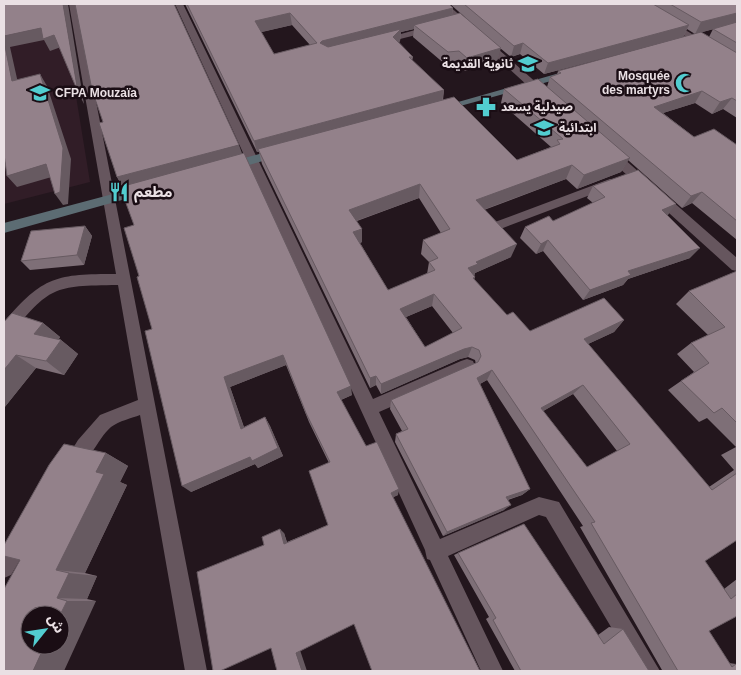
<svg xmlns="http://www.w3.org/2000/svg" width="741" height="675" font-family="Arial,'Noto Sans Arabic',sans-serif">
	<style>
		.built { fill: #311d27 }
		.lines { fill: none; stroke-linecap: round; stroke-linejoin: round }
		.street { fill: #66565e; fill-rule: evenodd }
		.secondary { fill: #5c6c73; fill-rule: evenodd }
		.wall { fill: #7e6f77; fill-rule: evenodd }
		.shaded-wall { fill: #675a61 }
		.building { fill: #93818a; stroke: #675a61; fill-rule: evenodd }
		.labels { text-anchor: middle; stroke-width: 5; stroke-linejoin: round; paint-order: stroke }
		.far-poi-label { font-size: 12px; font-weight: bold; fill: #eae0e4; stroke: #1a0d14; text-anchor: start }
		.poi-label { font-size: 15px; font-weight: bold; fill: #eae0e4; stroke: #1a0d14; text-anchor: start }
	</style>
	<rect width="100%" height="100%" fill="#23161d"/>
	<!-- built -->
	<path class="built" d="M4 4H61L90 182 4 204Z"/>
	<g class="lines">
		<!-- street -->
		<path class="street" d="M69 4H77L207 671H185L140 415C132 418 119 421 111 427 97 439 86 469 71 475L65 472 62 466 78 440 100 415 138 400 118 285C52 286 51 286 9 336L4 338V322C43 276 57 274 116 274Z
			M175 4H183L373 399 461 361 467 359 473 361 475 366 473 371 379 412 440 539 539 497 559 502 660 671H637L546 517 539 515 448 556 503 671H481L430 560 427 559 425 550Z
			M438 4H447L547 92V96H539Z
			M633 4H642L737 61V68Z
			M433 25 437 28 436 30 380 44 376 41Z
			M611 150 615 151 737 258V271L732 270 607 157V151Z
			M610 179 614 180V186L503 228 499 230 493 225 495 222Z
			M21 531 28 534 31 541 11 575 4 578C3 561 2 539 21 531Z"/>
		<!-- secondary -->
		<path class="secondary" d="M570 70 573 71V75L442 111 437 108Z
			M280 148 286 152 284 155 228 171 222 167 224 164Z
			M143 186 147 187 149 190 147 193 4 233V223Z"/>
	</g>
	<!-- wall -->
	<path class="wall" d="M185 4H449L453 8 452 15 466 18 450 4H737V118L723 109 712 114 695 103 663 113 694 137 737 145V240L692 203 682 208 628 160 621 172 577 189 566 179 484 210 511 257 475 273 474 276 475 277 474 280 507 315 530 331 624 320 614 332 588 344 709 487 734 470 721 455 736 447 707 418 699 422 668 390 694 372 677 354 691 343 708 335 676 304 689 291 737 271V540L705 561 724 589 737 579V616L709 631 729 663 736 664 737 671H661L662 670 580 527 583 526 487 380 480 384 530 489 522 495 508 500 504 510 443 536 395 442 396 434 402 431 390 409 391 400 476 364 475 360 468 357 460 359 381 394 376 385 370 388 262 164 259 152H257ZM292 25 310 45 274 54 261 32ZM717 28 713 29 709 37 558 71 557 75 550 77 547 87 504 89 501 103 551 147 517 160 443 100 444 90 412 61 413 57 399 42 400 41 401 32 414 29 413 37 446 65 457 64 465 71 497 61 500 48 511 57 520 54 544 74 683 37 687 29 695 34ZM419 198 441 233 423 240 421 254 429 262 427 274 388 290 360 243 362 242 357 221ZM432 306 453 333 425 347 406 317ZM573 394 617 451 587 467 543 411Z
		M103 122 242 154 352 395 341 400 366 446 398 495 393 497 354 624 264 545 284 533 287 542 328 525 329 463 309 422 286 365 230 387 244 427 265 417 270 426 283 456 258 468 255 464 191 492 139 276 134 225 122 186 117 177Z
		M593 186 667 215 690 258 628 279 623 285 583 300 543 251 536 254 520 238 525 227 553 221 593 203 587 198Z
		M85 226 92 236 84 265 30 270 21 261Z
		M12 313 43 323 60 337 59 339 61 340 78 354 64 375 36 368 4 408Z
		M106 453 128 466 120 482 127 485 85 573 97 576 87 599 96 601 4 671Z
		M458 553 598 635 609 627 623 629 649 671H515L486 619 489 617 454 555Z"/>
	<!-- shaded-wall -->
	<path class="shaded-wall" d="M63 4H68L84 104 78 92Z
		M453 8 451 19 414 25V29L401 32 400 41 393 49V37L323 52 320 43 322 41Z
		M290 13 292 25 258 33 255 21Z
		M737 13V23L695 34 701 22Z
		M689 25 683 37 544 74 548 63Z
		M41 28 54 35 61 47 50 51 44 40 10 47 20 92 12 81 4 41V36Z
		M523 43 520 54 511 57 514 46Z
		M501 48 497 61 465 71 467 58Z
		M40 74 47 86 71 159 68 204 63 205 55 194Z
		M444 90 442 102 258 149 259 152H257L254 141Z
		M702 91 695 103 647 118 654 107Z
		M732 98 723 109 712 114 720 102Z
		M239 145 243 156 124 188 117 177Z
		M630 158 621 172 577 189 584 175Z
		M46 164 55 176 17 187 7 176Z
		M572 165 566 179 472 214 476 200Z
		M420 184 419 198 350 223 349 210Z
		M702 192 692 203 682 208 691 196Z
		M676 204 668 215 654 221 662 210Z
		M85 226 92 236 84 265 77 255Z
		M362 229V242L354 245 353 232Z
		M548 240 543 251 536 254 541 244Z
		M517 244 511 257 475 273 474 277 468 268 476 262Z
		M700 248 690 258 628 279 623 285 583 300 590 290 628 271Z
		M434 294 432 306 399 320 400 309Z
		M624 320 614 332 575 350 584 339Z
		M43 323 60 337 52 348 34 334Z
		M61 340 78 354 64 375 46 361Z
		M472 347 468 357 460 359 381 394V384L464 349Z
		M16 355 36 368 4 408V370Z
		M283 355 286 365 230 387 247 437 241 429 224 377Z
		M492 370 487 380 472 388 477 378Z
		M376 376V385L370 388V378Z
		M583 385 573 394 533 417 541 408Z
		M351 386 352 395 338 401 337 392Z
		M265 417 270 426 283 456 258 468 255 464 191 492 182 486Z
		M106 453 128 466 120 482 127 485 85 573 56 570 96 472Z
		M399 489 398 495 390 499 391 493Z
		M530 489 522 495 499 502 506 497Z
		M511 505 504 510 443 536 447 532Z
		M280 529 284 533 288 547 284 544Z
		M69 573 97 576 87 599 57 598Z
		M67 601H96L64 671H33L45 645H60V615Z
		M300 650 307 671H302L296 653Z"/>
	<!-- building -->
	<path class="building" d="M4 4H63L78 92 54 35 43 39 41 28 4 36Z
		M75 4H174L239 145 117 177 99 123 103 122 92 90Z
		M187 4H449L453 8 322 41 320 43 328 47 401 29 393 37 413 57H409L444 90 254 141ZM290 13 317 43 274 54 255 21Z
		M464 4H653L689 25 548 63 523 43 514 46Z
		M670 4H737V13L701 22Z
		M460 13 501 48 467 58 459 51 448 52 414 25Z
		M737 22V43L713 29Z
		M701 32 737 53V101L732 98 720 102 702 91 654 107 694 137 714 129 737 145V221L702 192 691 196 550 77 561 73 558 71Z
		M4 41 12 81 40 74 63 148 60 192 55 194 46 164 7 176 4 154Z
		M538 79 630 158 584 175 572 165 476 200 517 244 476 262 478 264 468 268 475 277 473 278 507 315 513 312 530 331 604 298 624 320 584 339 712 490 737 473V540L705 561 731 599 737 594V616L709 631 732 667 736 664 737 666V671H678L591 523 595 522 492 370 477 378 530 489 506 497 511 505 447 532 396 434 408 429 391 400 478 362 481 356 479 350 472 347 464 349 381 384 376 376 370 378 258 149 454 97 517 160 560 144 557 140 563 139 504 89ZM420 184 450 229 423 240 438 258 429 262 435 270 388 290 353 232 362 229 349 210ZM434 294 462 328 425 347 400 309ZM583 385 630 444 587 467 541 408Z
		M244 153 351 386 337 392 366 446 377 442 399 489 391 493 480 671H372L354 624 296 653 302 671H277L271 648 220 671H213L197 572 264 545 262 537 280 529 284 544 328 525 309 471 330 462 306 413 283 355 224 377 241 429 265 417 278 448 252 461 250 457 182 486 145 331 152 329 137 277 139 276 124 228 134 225 120 187Z
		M638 170 676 204 662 210 700 248 628 271 631 275 590 290 548 240 541 244 525 227 549 216 553 221 605 197 593 186Z
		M85 226 77 255 21 261 31 231Z
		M737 271V423L722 408 714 413 681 381 709 363 691 343 725 327 689 291Z
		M12 313 43 323 34 334 61 340 46 361 16 355 4 370V322Z
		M64 444 106 453 96 472 104 474 56 570 69 573 57 598 67 601 60 615H30V645H45L33 671H4V589L20 560 4 556V545L49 465Z
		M524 524 604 644 623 629 649 671H521L493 620 496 618 458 553Z"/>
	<!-- icons -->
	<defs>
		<symbol id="school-bare" viewBox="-9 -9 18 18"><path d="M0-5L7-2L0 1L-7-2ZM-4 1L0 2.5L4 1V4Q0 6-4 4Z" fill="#52cdd0" stroke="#1a0d14" stroke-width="2.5" paint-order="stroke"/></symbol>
		<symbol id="mosque-bare" viewBox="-9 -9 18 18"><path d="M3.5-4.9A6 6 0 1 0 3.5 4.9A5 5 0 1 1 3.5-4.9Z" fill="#52cdd0" stroke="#1a0d14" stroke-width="2.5" paint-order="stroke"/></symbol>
		<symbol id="university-bare" viewBox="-9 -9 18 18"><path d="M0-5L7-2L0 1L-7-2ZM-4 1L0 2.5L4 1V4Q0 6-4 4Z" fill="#52cdd0" stroke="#1a0d14" stroke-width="2.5" paint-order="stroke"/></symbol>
		<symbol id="pharmacy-bare" viewBox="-9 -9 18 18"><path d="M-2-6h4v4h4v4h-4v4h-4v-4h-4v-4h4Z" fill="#52cdd0" stroke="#1a0d14" stroke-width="2.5" paint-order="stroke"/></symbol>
		<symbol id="restaurant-bare" viewBox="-9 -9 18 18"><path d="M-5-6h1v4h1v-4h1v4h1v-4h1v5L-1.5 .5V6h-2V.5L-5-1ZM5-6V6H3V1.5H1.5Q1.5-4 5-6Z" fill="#52cdd0" stroke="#1a0d14" stroke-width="2.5" paint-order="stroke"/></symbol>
	</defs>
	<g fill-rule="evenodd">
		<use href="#school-bare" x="514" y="50" width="28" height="28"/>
		<use href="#mosque-bare" x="671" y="69" width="28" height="28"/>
		<use href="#university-bare" x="26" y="79" width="28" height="28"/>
		<use href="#pharmacy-bare" x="472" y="93" width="28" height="28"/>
		<use href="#school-bare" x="530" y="114" width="28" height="28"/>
		<use href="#restaurant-bare" x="105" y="178" width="28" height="28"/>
	</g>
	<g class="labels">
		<!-- far-poi labels -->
		<g class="far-poi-label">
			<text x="513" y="68" text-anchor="end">ثانوية القديمة</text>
			<text x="670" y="80" text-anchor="end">Mosquée<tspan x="670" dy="14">des martyrs</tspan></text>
			<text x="55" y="97">CFPA Mouzaïa</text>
			<text x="501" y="111">صيدلية يسعد</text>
			<text x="559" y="132">ابتدائية</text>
		</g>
		<!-- poi labels -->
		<g class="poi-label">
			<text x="134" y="197">مطعم</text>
		</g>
	</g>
	<!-- border -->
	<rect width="741" height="675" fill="none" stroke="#eae0e4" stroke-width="10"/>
	<!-- north arrow -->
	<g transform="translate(45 630) rotate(60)"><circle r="24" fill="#1a0d14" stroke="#6d6167"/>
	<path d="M0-4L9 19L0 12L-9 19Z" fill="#52cdd0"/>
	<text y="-8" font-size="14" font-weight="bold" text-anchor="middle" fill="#eae0e4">ش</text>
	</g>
</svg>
